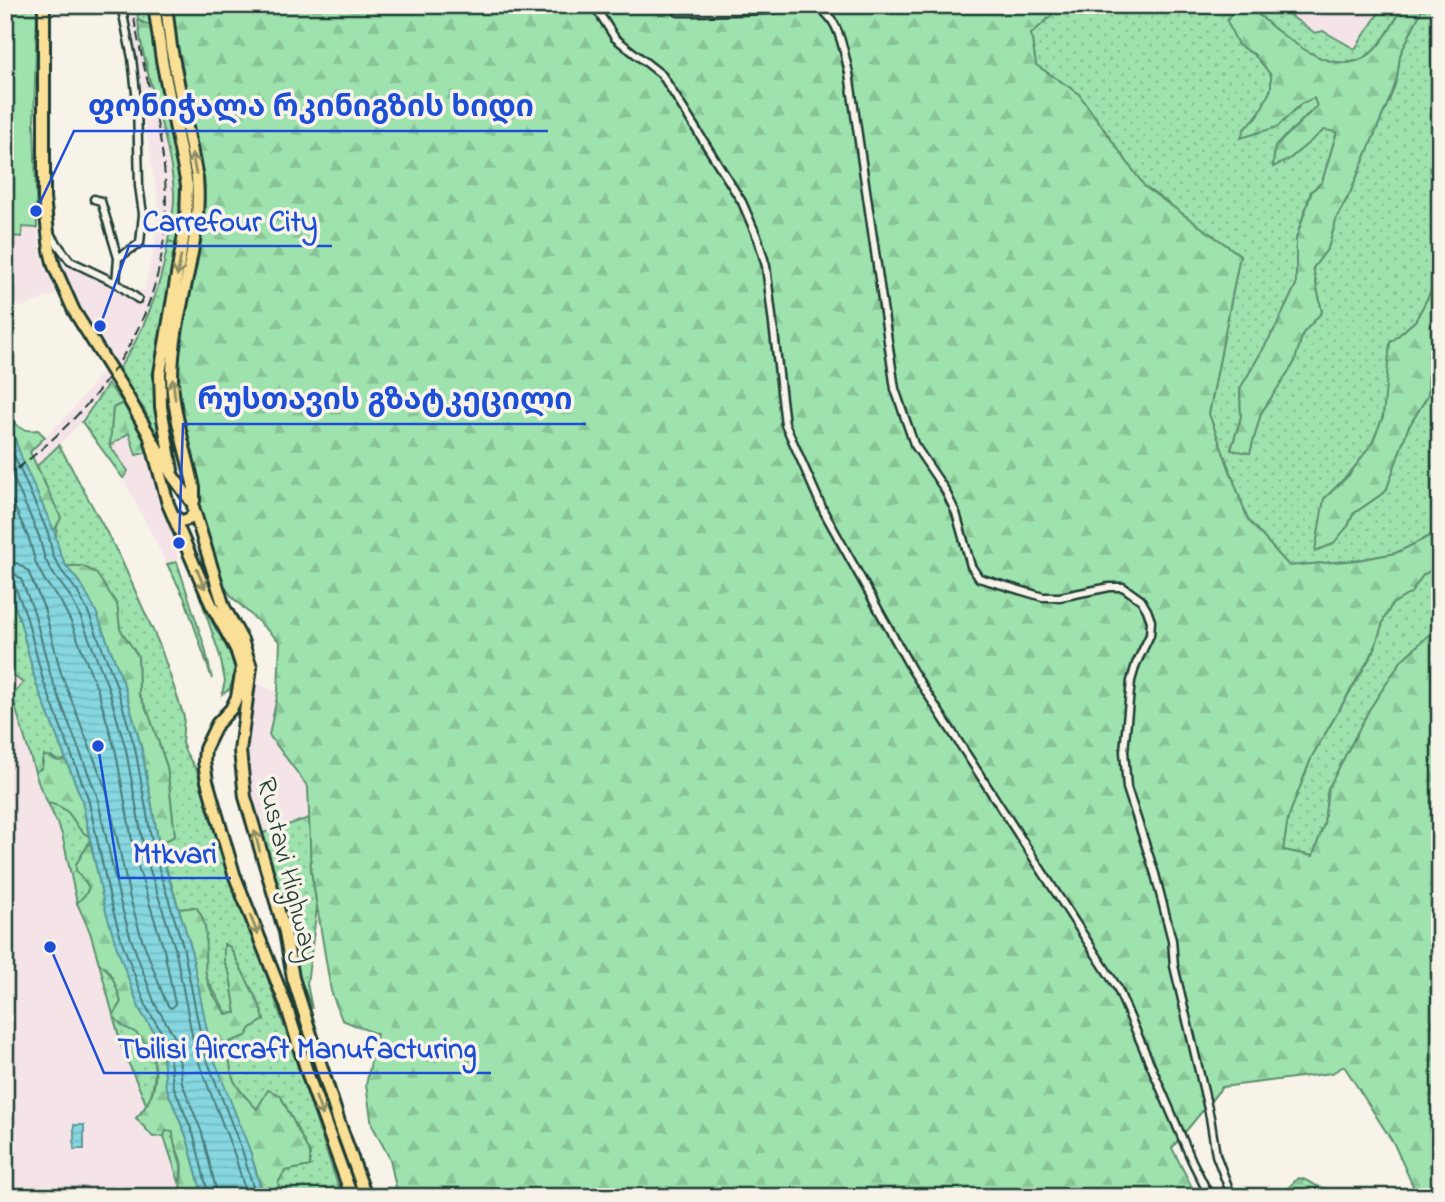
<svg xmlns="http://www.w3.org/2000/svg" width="1445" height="1202" font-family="'Indie Flower','Noto Sans Georgian',sans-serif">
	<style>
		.built { fill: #f4e4e8 }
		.grass { fill: url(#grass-dots); stroke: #5e9071; stroke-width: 2 }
		.forest { fill: url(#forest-firs); stroke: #5e9071; stroke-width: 2 }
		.park { fill: #9ee3ae; stroke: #5e9071; stroke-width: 2 }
		.water { fill: url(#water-rules); stroke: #5d999b; stroke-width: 2 }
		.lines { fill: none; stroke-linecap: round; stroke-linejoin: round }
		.shore { stroke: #487b79; stroke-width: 2 }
		.minor-casing { stroke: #1f3d34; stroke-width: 11 }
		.trunk-casing { stroke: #1f3d34; stroke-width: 16 }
		.minor { stroke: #f7f3e8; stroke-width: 6 }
		.trunk { stroke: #fadf96; stroke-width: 10 }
		.rail { stroke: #1f3d34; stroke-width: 2; stroke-dasharray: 10 5; stroke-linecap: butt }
		.oneway { stroke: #8c8e65 }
		.labels { text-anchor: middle; stroke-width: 7; stroke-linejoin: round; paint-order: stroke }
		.street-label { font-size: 28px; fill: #1f3d34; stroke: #f7f3e8 }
		.leader { fill: none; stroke: #1d4ed8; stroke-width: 2.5 }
		.callout-dot { fill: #1d4ed8; stroke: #f7f3e8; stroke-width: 2.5 }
		.callout-label { font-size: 30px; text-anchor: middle; font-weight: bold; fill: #1d4ed8; stroke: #f7f3e8; stroke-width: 7; stroke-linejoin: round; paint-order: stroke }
	</style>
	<defs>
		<pattern id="grass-dots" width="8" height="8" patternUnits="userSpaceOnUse" patternTransform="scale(1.75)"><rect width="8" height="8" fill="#9ee3ae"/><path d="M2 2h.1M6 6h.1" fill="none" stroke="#88c496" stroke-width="1.8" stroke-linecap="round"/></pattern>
		<pattern id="forest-firs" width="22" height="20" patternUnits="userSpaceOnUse" patternTransform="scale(1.75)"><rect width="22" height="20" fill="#9ee3ae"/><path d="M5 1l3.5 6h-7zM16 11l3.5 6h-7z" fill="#88c496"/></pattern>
		<pattern id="water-rules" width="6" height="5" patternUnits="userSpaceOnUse" patternTransform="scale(1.75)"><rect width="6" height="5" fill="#86d7e0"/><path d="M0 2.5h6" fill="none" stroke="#73b9c1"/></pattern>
	</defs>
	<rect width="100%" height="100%" fill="#f7f3e8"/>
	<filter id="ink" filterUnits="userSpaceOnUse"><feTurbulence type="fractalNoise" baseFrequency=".0143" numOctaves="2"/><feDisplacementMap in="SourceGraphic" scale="14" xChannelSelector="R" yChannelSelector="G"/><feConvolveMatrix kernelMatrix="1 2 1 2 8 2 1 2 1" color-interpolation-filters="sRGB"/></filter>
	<g filter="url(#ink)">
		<!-- built -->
		<path class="built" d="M124 5H137L142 50 161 118 174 195 166 258 146 323 129 355 82 422 37 466 30 452 73 409 111 361 59 265 69 264 102 282 144 291 155 244 158 199Z
			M1275 5H1384L1355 49 1323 31 1315 33Z
			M22 227 37 228 42 258 56 294 19 308 5 278V237L22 236Z
			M129 433 150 452 167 518 177 547V562L167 564 123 478 128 471 110 446Z
			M5 669 23 683 12 697 39 785 56 817 62 834 75 895 90 932 122 1048 147 1106 136 1119 153 1137 164 1136 179 1182 180 1197H5Z
			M254 682 278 692 269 735 308 787 309 818 260 834 249 798 244 752Z"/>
		<!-- grass -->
		<path class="grass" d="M137 5H149L150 26 138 20Z
			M1051 5H1275L1315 33 1323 31 1355 49 1384 5H1404C1395 19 1388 35 1377 47 1340 89 1281 36 1251 8L1238 45C1250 52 1266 61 1271 75 1276 92 1256 119 1245 128L1277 127 1302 103 1314 98 1317 106 1275 146 1273 166 1288 160 1325 129 1337 131 1322 182 1311 191 1296 239V285L1277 325 1240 389 1241 417 1231 449 1250 453 1261 413 1294 363 1303 333 1322 312 1313 268 1328 248 1337 217 1350 193 1392 93 1397 78 1400 55 1423 6 1440 5V274L1416 320 1390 343C1388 367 1387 392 1383 415 1377 448 1347 476 1324 499L1348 526 1353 514 1386 491 1408 428 1428 395 1429 354 1440 347V531L1396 553 1358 560 1289 566 1248 520 1209 414 1240 255 1145 187 1078 93 1036 65 1031 34 1051 16Z
			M5 188H11L10 236 5 237Z
			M168 241 176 243 154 374 156 411 168 462 144 409 116 373C144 333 161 289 168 241Z
			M108 384 123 403 113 408 110 446 128 471 123 478 82 422Z
			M59 445 120 557 160 646 184 717 182 743 186 753 197 771 219 846 265 970 342 1197H282L278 1183 285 1171 310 1166V1154L280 1095 257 1109C232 1084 229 1078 229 1042L246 1036 251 1028 264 1020 260 1006 230 947 224 944V961L230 975 236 1013 227 1014 206 977 195 907 179 909 159 844 175 836 167 767 149 715 139 694 138 656 120 629 117 604 83 566H66C57 548 52 537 60 518L37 466Z
			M177 562 205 648 212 679 185 599 167 564Z
			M1440 565V621L1436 628 1402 660 1369 710 1328 789 1324 824 1313 856 1283 850 1288 818 1312 756 1374 651 1384 619 1392 604 1410 593 1423 575Z
			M190 567C196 583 202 599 208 614 219 638 236 654 236 681L233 680 229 690 222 694 225 681 220 656Z
			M5 581 19 617 36 683 66 760 58 761 51 756 42 760V768L35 772 12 696 23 683 5 669Z
			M48 803C78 809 70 827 89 836L90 842 76 864C79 875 85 878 89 887L86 894 77 903 62 834Z
			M309 818 311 870 317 907 307 984 312 1009 297 973 260 834Z
			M99 963C114 972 116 987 121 1002L113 1015C122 1026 123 1024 134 1031 161 1048 157 1082 147 1106L122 1048Z
			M166 1131H173C171 1150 187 1160 179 1182L164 1136Z"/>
		<!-- forest -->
		<path class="forest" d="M168 5H1051V16L1031 34 1036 65 1078 93 1145 187 1240 255 1209 414 1248 520 1289 566 1358 560 1396 553 1440 531V565L1423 575 1411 593 1392 604 1384 619 1374 650 1312 756 1288 818 1283 850 1313 856 1324 824 1328 789 1369 710 1402 660 1436 629 1440 621V1197H1418L1394 1144 1344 1066 1332 1073 1222 1087 1172 1148 1197 1197H398L390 1159 372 1125 366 1085 377 1034 342 1020 331 991 311 870 308 787 269 735 278 692 280 642 233 598 222 583 207 546 177 392 179 349 188 302 203 194Z
			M1404 5H1424L1400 55 1397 78 1392 93 1350 193 1337 217 1328 248 1313 268 1322 312 1303 333 1294 363 1261 413 1250 453 1231 450 1241 417 1240 389 1277 325 1296 285V239L1312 191 1322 182 1337 132 1324 130 1288 160 1273 167 1275 147 1317 106 1314 98 1302 103 1277 127 1241 138 1245 128 1257 118 1271 89V75L1254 54 1238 45 1227 21 1235 6C1257 9 1260 17 1276 30 1305 52 1347 82 1377 47 1388 35 1396 19 1404 5Z
			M138 20 150 26 183 198 176 243 168 241C170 226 175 208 174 193 170 134 144 78 138 20Z
			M1440 274V347L1429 354 1428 395 1408 428 1386 491 1353 514 1348 526 1333 544 1315 551 1324 499 1349 475 1372 443 1383 417 1390 343 1416 320Z
			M10 402C12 422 16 433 38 430L45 437 30 452 61 518 54 531 23 462 9 425 5 403Z
			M123 403 147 444 150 452 136 455 129 433 110 446 113 408Z
			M66 566H83L96 573 117 604 120 629 138 656 139 694 149 715 167 767 175 836 159 844 141 746 123 682 96 612 83 587Z
			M44 755 58 761 66 760 82 800 89 836C70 827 78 809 48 803L39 785 35 772 42 768Z
			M90 842 116 944 140 1010 162 1045 166 1087 187 1138 203 1197H180C179 1184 184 1173 181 1161 178 1150 172 1142 173 1132L166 1131 164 1136 153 1137 136 1118C159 1094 164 1060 138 1035 134 1030 129 1030 124 1027 120 1024 116 1019 113 1015L121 1002C116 986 113 972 99 963L90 932 77 903 86 894 89 887 76 870V864Z
			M196 907C213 928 202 950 206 975 208 989 219 1003 226 1014L236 1013 230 975 224 961V944L230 947 260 1006 264 1020 251 1028 246 1036 229 1042C229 1078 232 1084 257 1109L268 1090 280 1095 310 1154V1166L285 1171 278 1183 282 1197H264L250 1151 216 1067 208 1039 190 944 179 909Z
			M1298 1178C1306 1179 1308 1182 1315 1185 1325 1191 1332 1186 1341 1197H1279Z"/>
		<!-- park -->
		<path class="park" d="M13 5H37L34 123 37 228 22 227V237L10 236 11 188H5V119H12Z"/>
		<!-- water -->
		<path class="water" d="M5 410 23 462 54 531 60 553 66 566 83 587 96 612 123 682 141 746 160 851 190 944 211 1051 250 1151 263 1197H203L187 1138 166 1087 162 1045 140 1010 116 945 104 905 82 800 36 683 19 617 5 581Z
			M74 1125H84V1149H74Z"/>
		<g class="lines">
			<!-- shore -->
			<path class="shore" d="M5 435 48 533 53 556 61 570 77 591 89 614 116 684 135 748 154 853 183 946 204 1052 243 1153 256 1197
				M5 459 39 536 45 559 54 575 70 596 81 618 108 687 126 750 145 855 175 948 196 1055 235 1156 247 1197
				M5 486 29 539 36 564 45 581 61 602 71 622 98 691 116 753 135 857 164 950 175 1004 172 1008 169 1007 165 1000 141 936 130 898 107 792 61 673 44 608 28 571 17 563 5 562
				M5 572 15 574 21 579 34 612 51 677 97 796 120 901 131 939 155 1004 177 1041 182 1083 202 1133 218 1197
				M5 581 14 584 26 615 43 680 88 798 111 903 122 942 147 1008 168 1043 173 1085 194 1136 209 1197"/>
			<defs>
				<path id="minor" d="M594 5 615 38 662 75 742 202 758 239 766 266 785 424 824 512 912 670 1117 987 1192 1161 1210 1197
					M669 5 678 12H696L769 10 795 5
					M810 5C839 11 843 49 849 73L895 389 914 444 945 490 956 513 971 566 979 578 1043 597H1060L1110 587H1123L1141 600 1147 610 1151 621 1150 635 1136 664 1131 681 1124 751 1127 788 1155 874 1172 940 1174 966 1210 1117 1216 1155 1232 1197
					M5 118H9
					M94 199 101 201 118 258
					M50 234 70 261 116 283 138 299
					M116 283 118 258 140 243 143 214 139 186 137 102 132 58 121 5"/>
				<path id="trunk" d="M44 5V198L50 250 54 266 74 311 126 394 172 475 193 504 194 513 189 519 181 521 174 516
					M154 5 162 60 187 185 186 223 160 373 161 407 172 470
					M166 5 171 47 197 178C203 246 173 309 172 376 172 411 187 453 194 488V501
					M150 438 168 504 211 604 236 649 242 668 237 697 231 709 217 724 205 749 204 762 207 781 234 874 286 1005 310 1081 352 1197
					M194 510 224 607 242 640 251 667 240 751 245 797 285 932 293 978 339 1122 366 1197"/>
			</defs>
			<!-- minor casing -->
			<use href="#minor" class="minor-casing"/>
			<!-- trunk casing -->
			<use href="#trunk" class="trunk-casing"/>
			<!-- minor -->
			<use href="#minor" class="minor"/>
			<!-- trunk -->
			<use href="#trunk" class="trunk"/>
			<!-- rail -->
			<path class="rail" d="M5 478C117 395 183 296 162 151 155 102 139 55 132 5"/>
		</g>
		<!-- one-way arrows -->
		<defs><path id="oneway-shaft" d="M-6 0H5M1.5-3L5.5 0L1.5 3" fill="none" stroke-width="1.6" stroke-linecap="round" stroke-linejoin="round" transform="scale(1.75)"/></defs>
		<g class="oneway">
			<use href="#oneway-shaft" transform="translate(194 164) rotate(-101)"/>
			<use href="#oneway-shaft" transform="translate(179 266) rotate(100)"/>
			<use href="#oneway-shaft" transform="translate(174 389) rotate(-96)"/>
			<use href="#oneway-shaft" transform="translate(201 579) rotate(67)"/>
			<use href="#oneway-shaft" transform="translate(257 841) rotate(-105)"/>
			<use href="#oneway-shaft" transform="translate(254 925) rotate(68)"/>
			<use href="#oneway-shaft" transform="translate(319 1106) rotate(70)"/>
		</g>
	</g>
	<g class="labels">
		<!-- street labels -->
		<g class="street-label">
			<text transform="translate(290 869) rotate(76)" y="10">Rustavi Highway</text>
		</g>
	</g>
	<!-- callouts -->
	<path class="leader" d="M36 211L74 131H548M100 326L129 246H332M179 543L183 424H586M98 746L119 878H231M50 947L104 1073H491"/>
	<g class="callout-dot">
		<circle cx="36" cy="211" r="7"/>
		<circle cx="100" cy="326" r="7"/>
		<circle cx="179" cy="543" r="7"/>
		<circle cx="98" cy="746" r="7"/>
		<circle cx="50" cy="947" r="7"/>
	</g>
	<g class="callout-label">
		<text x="311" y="116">ფონიჭალა რკინიგზის ხიდი</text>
		<text x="230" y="231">Carrefour City</text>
		<text x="385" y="409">რუსთავის გზატკეცილი</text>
		<text x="175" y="863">Mtkvari</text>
		<text x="297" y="1058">Tbilisi Aircraft Manufacturing</text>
	</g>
	<!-- margin -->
	<rect width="1445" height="1202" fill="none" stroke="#f7f3e8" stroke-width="28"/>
	<rect x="14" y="14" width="1417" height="1174" fill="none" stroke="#1f3d34" stroke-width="2.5" filter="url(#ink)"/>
</svg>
